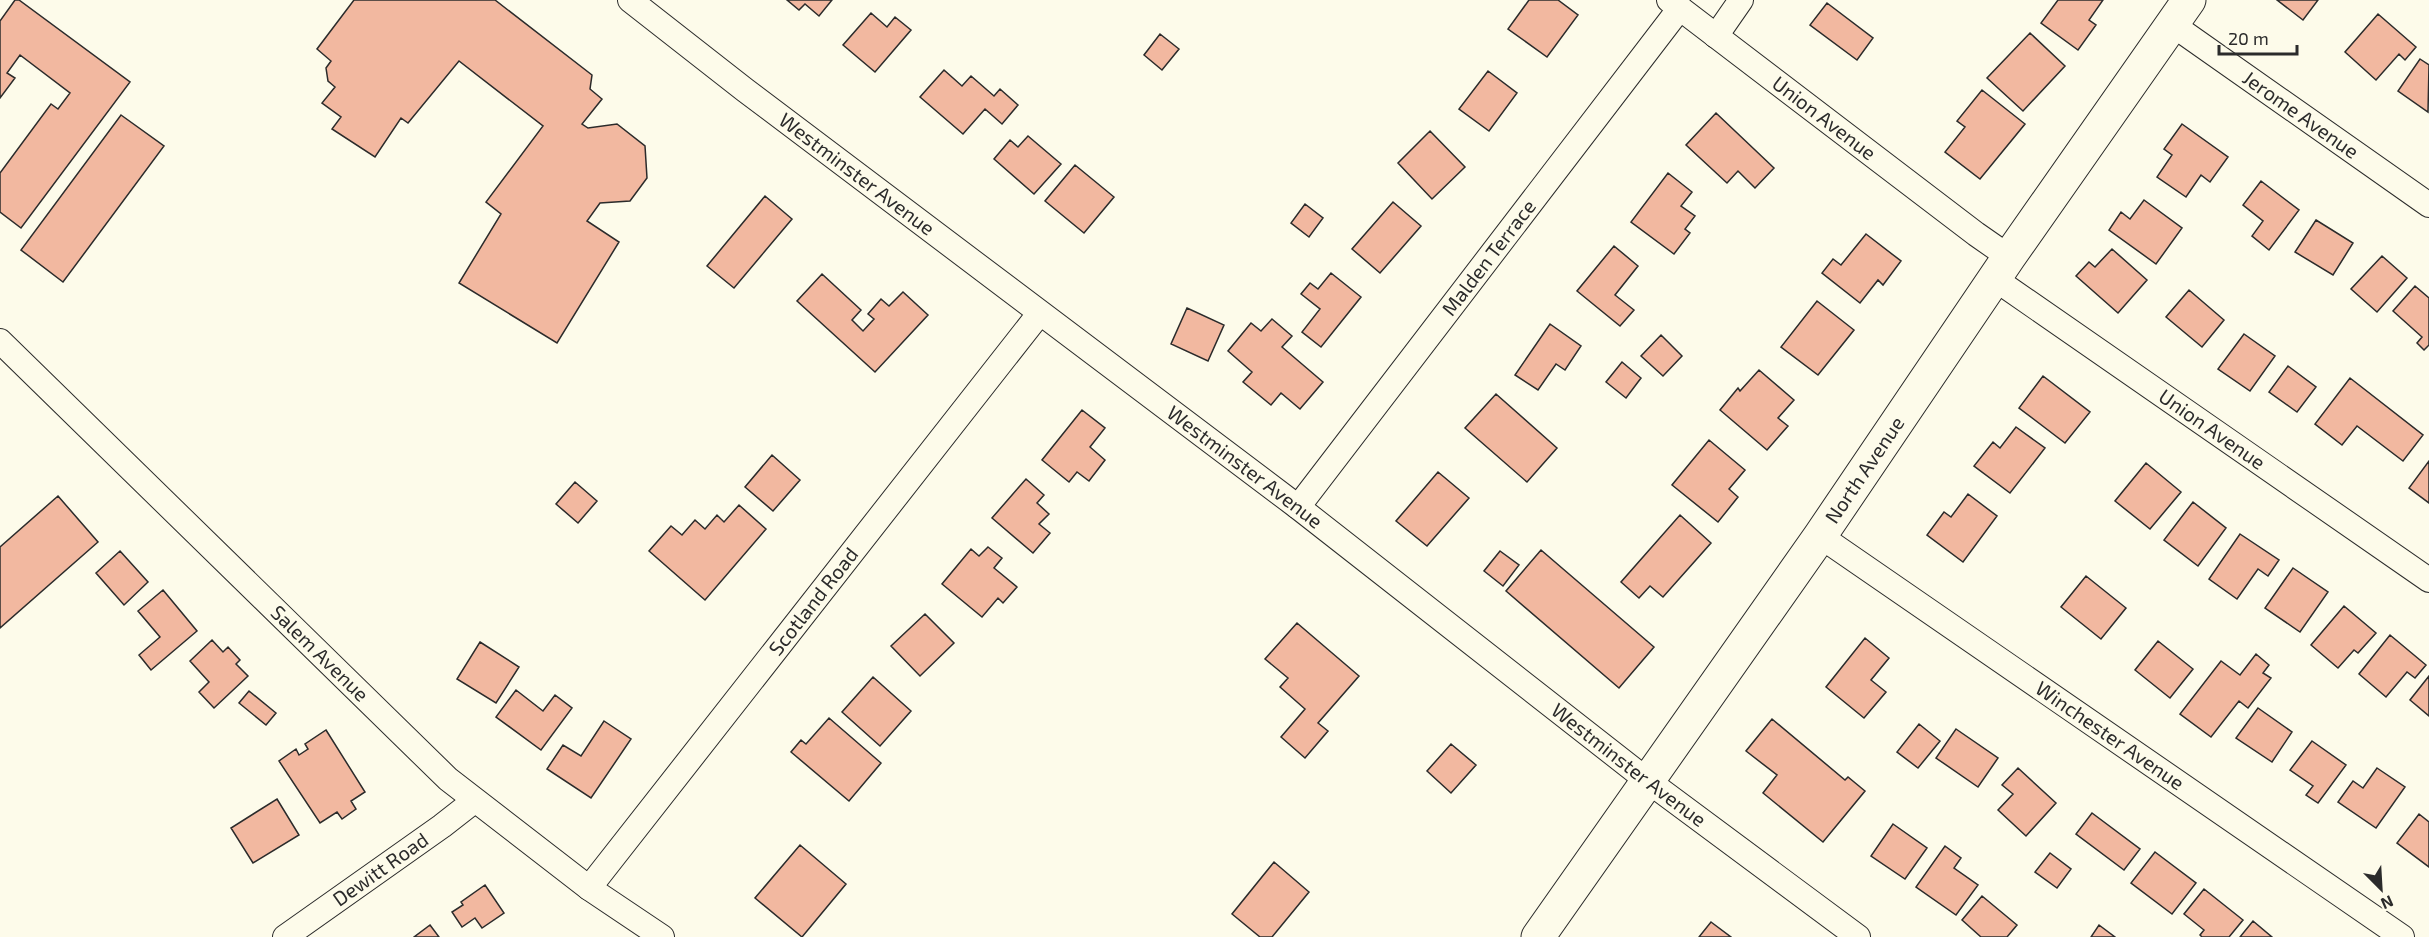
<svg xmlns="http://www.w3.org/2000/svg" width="2429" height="937" font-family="'Exo 2',sans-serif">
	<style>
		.building { fill: #f2b8a0; stroke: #2b2b2b; stroke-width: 1.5 }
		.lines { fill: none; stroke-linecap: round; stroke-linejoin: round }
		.street-casing { stroke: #2b2b2b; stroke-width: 26 }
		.secondary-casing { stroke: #2b2b2b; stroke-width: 35 }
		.street { stroke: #fdfbea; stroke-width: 24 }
		.secondary { stroke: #fdfbea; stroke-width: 33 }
		.labels { text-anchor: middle; stroke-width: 4.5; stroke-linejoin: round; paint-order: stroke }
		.street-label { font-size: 20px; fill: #2b2b2b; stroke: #fdfbea }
	</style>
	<rect width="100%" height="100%" fill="#fdfbea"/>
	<!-- building -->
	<path class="building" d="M15 0H19L130 82 21 228 0 212V173L51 104 58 109 70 93 20 55 7 73 15 78 0 98V21Z
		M354 0H495L592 75 590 89 602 99 582 124 588 128 617 124 645 146 647 178 630 201 600 203 587 221 619 242 557 343 459 283 501 214 486 202 543 126 459 61 408 123 401 118 375 157 332 129 341 117 322 103 335 87 328 81 326 68 331 61 317 49Z
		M787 0H832L819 16 805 4 799 10Z
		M1529 0H1558L1578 15 1547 57 1508 29Z
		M2058 0H2103L2089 20 2096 25 2078 50 2041 23Z
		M2277 0H2318L2303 20Z
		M1827 3 1873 38 1857 60 1810 25Z
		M871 13 887 27 895 17 911 30 875 72 843 45Z
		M2378 14 2416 47 2405 60 2399 54 2376 80 2345 52Z
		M2030 33 2065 66 2023 111 1987 78Z
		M1160 34 1179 49 1162 70 1144 55Z
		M2420 59 2429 65 2428 112 2398 91Z
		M944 70 962 86 971 76 994 96 1000 89 1018 105 1002 124 985 109 963 134 920 97Z
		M1488 71 1517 93 1489 131 1459 109Z
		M1982 90 2025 124 1980 179 1945 152 1965 127 1957 121Z
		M1716 113 1774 168 1755 188 1738 171 1727 183 1686 145Z
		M121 115 164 146 63 282 21 250Z
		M2182 124 2228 157 2210 182 2201 175 2186 197 2157 177 2172 155 2164 149Z
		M1430 131 1465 167 1432 199 1398 163Z
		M1028 136 1061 164 1034 194 994 159 1010 140 1018 147Z
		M1075 165 1114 197 1084 233 1045 201Z
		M1668 173 1692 192 1681 206 1695 216 1685 229 1690 233 1674 254 1631 222Z
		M2261 181 2299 210 2269 250 2252 236 2263 221 2243 205Z
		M765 196 792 219 734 288 707 266Z
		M2144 200 2182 228 2156 264 2109 230 2121 212 2130 219Z
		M1393 202 1421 226 1380 273 1352 249Z
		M1305 204 1323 218 1309 237 1291 223Z
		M2316 220 2353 243 2333 275 2295 252Z
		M1866 234 1901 261 1883 285 1878 280 1860 303 1822 273 1833 259 1841 265Z
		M1614 246 1638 266 1615 295 1634 310 1620 326 1577 291Z
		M2112 249 2147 280 2118 313 2076 276 2089 262 2095 267Z
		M2382 256 2407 278 2377 312 2351 289Z
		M1331 273 1361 297 1321 347 1302 332 1320 309 1301 294 1310 283 1318 289Z
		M822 274 861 310 852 320 863 331 874 319 868 314 881 299 889 306 903 292 928 315 875 372 797 301Z
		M2415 286 2429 298V345L2424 350 2417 343 2422 337 2393 311Z
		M2189 290 2224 320 2202 347 2166 317Z
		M1817 301 1854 330 1818 375 1781 347Z
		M1187 308 1224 325 1208 361 1171 344Z
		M1272 319 1292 336 1282 347 1323 382 1300 409 1281 393 1271 405 1243 382 1252 372 1228 351 1251 323 1261 331Z
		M1550 324 1581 346 1565 370 1556 364 1538 390 1515 375Z
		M2244 334 2275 356 2250 391 2218 369Z
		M1661 335 1682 356 1663 376 1641 356Z
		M1622 362 1641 378 1626 398 1606 382Z
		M2288 366 2316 387 2297 412 2269 392Z
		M1759 370 1794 400 1778 418 1788 426 1767 450 1720 410 1738 388 1740 391Z
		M2043 376 2090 412 2065 443 2019 408Z
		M2350 378 2423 435 2403 461 2357 426 2342 445 2315 424Z
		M1496 394 1557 448 1527 482 1465 428Z
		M1082 410 1105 428 1090 447 1105 460 1089 481 1077 472 1069 482 1042 460Z
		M2016 427 2045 448 2010 493 1974 466 1993 442 2000 448Z
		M1709 440 1745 470 1729 489 1738 497 1718 522 1672 485Z
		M772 455 800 480 773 511 745 487Z
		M2429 461V503L2409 488Z
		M2146 463 2181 492 2150 529 2115 501Z
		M1438 472 1469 498 1427 546 1396 521Z
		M1026 479 1044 495 1037 503 1049 514 1039 524 1050 533 1033 553 992 518Z
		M575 482 597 501 578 523 556 504Z
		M1968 494 1997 516 1963 562 1927 535 1944 512 1951 517Z
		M58 496 98 542 0 628V547Z
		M2193 502 2226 528 2198 566 2164 540Z
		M739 505 766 529 705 600 649 551 671 526 682 535 695 520 705 529 717 515 724 522Z
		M1680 515 1711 543 1663 597 1650 586 1639 598 1621 582Z
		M2240 534 2279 560 2268 576 2258 569 2237 599 2209 579Z
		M988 547 1002 558 994 568 1017 587 1003 603 998 598 982 617 942 584 971 549 979 556Z
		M1541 550 1654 647 1619 688 1506 591Z
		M120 551 148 582 124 605 96 573Z
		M1500 551 1519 565 1503 586 1484 571Z
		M2293 568 2328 592 2300 632 2265 608Z
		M2086 576 2126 608 2101 639 2061 607Z
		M163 590 197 631 151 670 139 655 160 637 138 611Z
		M2344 606 2376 633 2358 653 2354 650 2338 668 2311 645Z
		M925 614 954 643 920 676 891 646Z
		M1297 623 1359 676 1318 723 1328 731 1305 758 1281 737 1305 709 1280 687 1288 678 1265 659Z
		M2390 635 2426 665 2415 678 2407 672 2386 697 2359 674Z
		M1865 638 1889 658 1871 680 1886 692 1864 718 1826 687Z
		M212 640 223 652 228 647 240 660 236 664 248 676 214 708 199 692 209 682 190 661Z
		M2158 641 2193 669 2170 698 2135 670Z
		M480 642 519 667 496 703 457 679Z
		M2256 654 2269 665 2263 673 2271 678 2248 708 2239 701 2211 737 2180 714 2221 661 2240 675Z
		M2429 676V716L2410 700Z
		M873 677 911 711 880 746 842 712Z
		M516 690 543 711 555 695 572 708 541 750 496 717Z
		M249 691 276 713 266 725 239 703Z
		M2258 708 2292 732 2272 762 2236 738Z
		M829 718 881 763 849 801 791 752 801 740 806 744Z
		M1772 719 1845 780 1848 777 1865 791 1823 842 1763 793 1777 775 1746 751Z
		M604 721 631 739 591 798 547 769 563 745 581 756Z
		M1919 724 1940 741 1918 768 1897 752Z
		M1956 729 1998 758 1978 787 1936 758Z
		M326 730 365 792 351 801 356 809 342 819 337 812 320 823 279 761 296 749 299 755 308 749 305 744Z
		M2312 741 2346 765 2318 803 2306 795 2313 786 2290 770Z
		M1451 744 1476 765 1451 793 1427 771Z
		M2018 768 2056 803 2026 836 1998 810 2013 794 2002 785Z
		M2377 768 2405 787 2376 828 2338 802 2353 781 2363 788Z
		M277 799 299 835 253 863 231 828Z
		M2092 813 2140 849 2124 870 2076 834Z
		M2419 814 2429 822V867L2397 843Z
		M1893 824 1927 848 1905 879 1871 856Z
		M800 845 846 884 802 937 755 898Z
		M1945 846 1961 858 1954 868 1978 885 1956 915 1916 887Z
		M2155 852 2196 883 2172 914 2131 883Z
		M2050 853 2071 869 2057 888 2035 872Z
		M1274 862 1309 892 1272 937H1260L1232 914Z
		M485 885 504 913 482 928 475 918 462 927 452 912 463 905 461 902Z
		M2204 889 2243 920 2229 937H2202L2200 935 2204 930 2184 914Z
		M1982 896 2017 925 2007 937H1981L1962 920Z
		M2253 921 2272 937H2240Z
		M1711 922 1731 937H1699Z
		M430 925 439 937H414Z
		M2099 925 2115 937H2091Z"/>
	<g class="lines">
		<defs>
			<g id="street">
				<path id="s1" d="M630 0 745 90 1298 507 1648 781 1858 937"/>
				<path id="s2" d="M1669 0 1976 234 2009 257"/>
				<path id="s3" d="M2173 25 2429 205"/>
				<path d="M1716 36 1741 0"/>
				<path id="s4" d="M1995 279 2429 580"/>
				<path id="s5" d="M0 341 448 779 589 888 662 937"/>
				<path id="s6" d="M1298 507 1680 8"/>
				<path id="s7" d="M1820 536 2402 937"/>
				<path id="s8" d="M589 888 1039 314"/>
				<path id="s9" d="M285 937 442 826 474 801"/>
			</g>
			<g id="secondary">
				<path id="s10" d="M1538 937 1820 536 2009 257 2189 0"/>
			</g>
		</defs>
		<!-- street casing -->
		<use href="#street" class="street-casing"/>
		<!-- secondary casing -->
		<use href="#secondary" class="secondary-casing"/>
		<!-- street -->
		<use href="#street" class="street"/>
		<!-- secondary -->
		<use href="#secondary" class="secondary"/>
	</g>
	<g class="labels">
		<!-- street labels -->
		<g class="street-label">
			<text dy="7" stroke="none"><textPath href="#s3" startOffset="156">Jerome Avenue</textPath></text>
			<text dy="7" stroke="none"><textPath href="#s2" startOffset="195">Union Avenue</textPath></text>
			<text dy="7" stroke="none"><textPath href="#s1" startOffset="286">Westminster Avenue</textPath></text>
			<text dy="7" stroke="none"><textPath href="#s6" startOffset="314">Malden Terrace</textPath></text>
			<text dy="7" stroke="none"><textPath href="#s4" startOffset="264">Union Avenue</textPath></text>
			<text dy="7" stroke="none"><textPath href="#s1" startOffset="772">Westminster Avenue</textPath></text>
			<text dy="7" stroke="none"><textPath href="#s10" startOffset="570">North Avenue</textPath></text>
			<text dy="7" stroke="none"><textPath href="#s8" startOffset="364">Scotland Road</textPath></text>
			<text dy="7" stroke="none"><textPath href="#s5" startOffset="447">Salem Avenue</textPath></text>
			<text dy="7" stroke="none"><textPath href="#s7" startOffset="352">Winchester Avenue</textPath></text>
			<text dy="7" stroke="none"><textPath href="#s1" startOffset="1258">Westminster Avenue</textPath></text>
			<text dy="7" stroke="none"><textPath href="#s9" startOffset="117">Dewitt Road</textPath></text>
		</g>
	</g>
	<!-- north arrow -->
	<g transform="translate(2381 889) rotate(156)" stroke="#fdfbea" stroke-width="4.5" paint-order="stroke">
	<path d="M0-4.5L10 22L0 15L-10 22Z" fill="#2b2b2b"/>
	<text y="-9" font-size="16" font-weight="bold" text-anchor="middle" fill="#2b2b2b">N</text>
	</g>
	<!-- scale -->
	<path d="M2219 45v9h78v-9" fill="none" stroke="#2b2b2b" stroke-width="3"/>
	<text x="2228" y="45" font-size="18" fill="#2b2b2b" stroke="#fdfbea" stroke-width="4.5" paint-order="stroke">20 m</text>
</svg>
